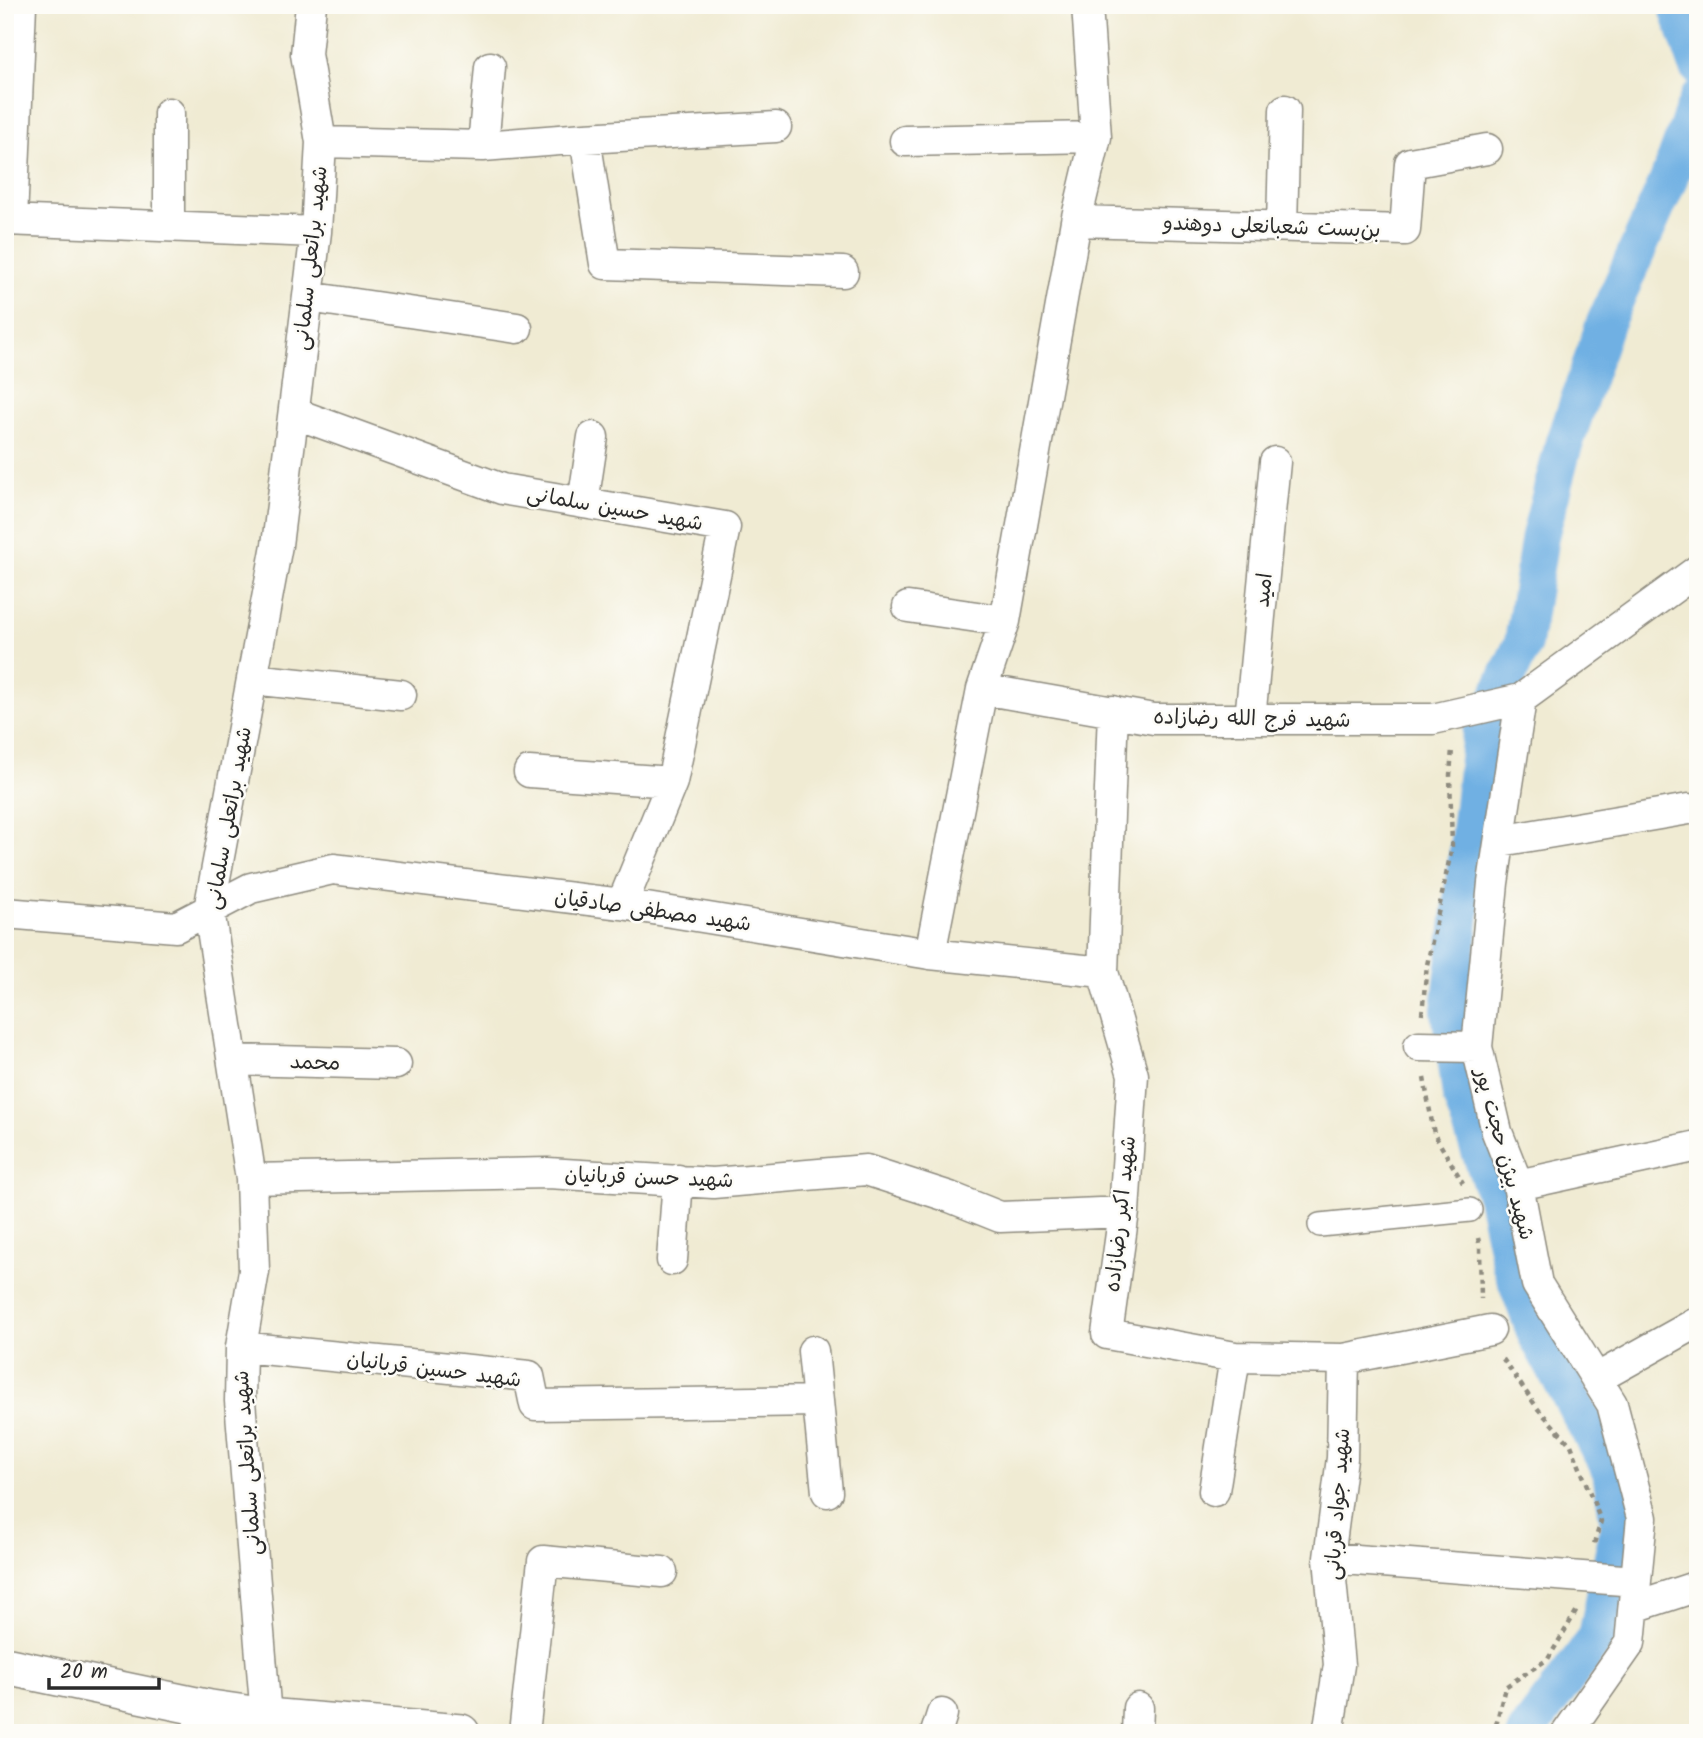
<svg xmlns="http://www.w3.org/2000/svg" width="1703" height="1738" font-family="Kalam,'Playpen Sans Arabic',sans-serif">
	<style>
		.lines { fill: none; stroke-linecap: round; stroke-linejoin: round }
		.canal { stroke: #6fb0e3; stroke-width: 38 }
		.pedestrian-casing { stroke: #8e8b7f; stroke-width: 26 }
		.minor-casing { stroke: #8e8b7f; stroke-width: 33 }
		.tertiary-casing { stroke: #8e8b7f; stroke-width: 40 }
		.path { stroke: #8e8b7f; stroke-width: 4.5; stroke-dasharray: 5 5; stroke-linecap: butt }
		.pedestrian { stroke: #fff; stroke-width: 23 }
		.minor { stroke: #fff; stroke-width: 30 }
		.tertiary { stroke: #fff; stroke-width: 37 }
		.labels { text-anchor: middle; stroke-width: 5; stroke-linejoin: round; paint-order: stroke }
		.street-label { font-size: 21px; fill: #2b2b2b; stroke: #fdfcf7 }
	</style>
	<rect width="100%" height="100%" fill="#fdfcf7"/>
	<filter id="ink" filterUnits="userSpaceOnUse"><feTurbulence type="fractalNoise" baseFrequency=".0143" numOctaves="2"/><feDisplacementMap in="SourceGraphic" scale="14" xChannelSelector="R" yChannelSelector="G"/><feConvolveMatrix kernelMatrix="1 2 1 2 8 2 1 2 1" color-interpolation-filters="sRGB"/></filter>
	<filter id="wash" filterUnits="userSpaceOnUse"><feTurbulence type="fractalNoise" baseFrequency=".00686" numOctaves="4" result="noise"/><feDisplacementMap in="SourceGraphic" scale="28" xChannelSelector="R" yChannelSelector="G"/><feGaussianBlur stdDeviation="1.57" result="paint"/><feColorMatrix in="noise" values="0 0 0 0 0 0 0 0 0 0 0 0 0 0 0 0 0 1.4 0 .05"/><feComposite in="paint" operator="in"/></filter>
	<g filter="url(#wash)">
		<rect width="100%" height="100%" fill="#f0ebd3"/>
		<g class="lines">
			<!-- canal -->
			<path class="canal" d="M1677 5 1698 66
				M1526 1733 1597 1637 1619 1525 1611 1471 1536 1334 1511 1266 1496 1197 1461 1096 1450 1010 1481 734 1523 643 1540 536 1562 451 1605 323 1668 181 1698 99"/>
		</g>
	</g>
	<g filter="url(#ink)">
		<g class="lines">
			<defs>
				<path id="pedestrian" d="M1320 1225 1470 1210"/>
				<path id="minor" d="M169 113V226
					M585 138 605 264 843 272
					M905 141 1096 137
					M321 142 483 146 585 138 776 127
					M483 146 490 67
					M5 220 316 232
					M12 220 21 5
					M1076 221 1405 230 1410 163 1487 149
					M1282 226 1285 110
					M308 297 517 328
					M294 413 502 489 725 527 672 782 622 904
					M583 503 593 437
					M908 607 1005 621
					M252 679 401 695
					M982 689 1154 719H1433L1521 699 1698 570
					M1521 699 1493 883 1477 1047 1497 1132 1518 1185 1537 1284 1612 1404 1642 1518 1630 1643 1567 1733
					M1113 711 1103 972 1133 1075 1124 1212 1107 1334 1235 1357 1344 1359 1490 1330
					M1250 719 1275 462
					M529 772 672 782
					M1500 841 1689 809
					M5 913 176 927 251 888 333 869 622 904 930 954 1103 972
					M930 954 982 689 1005 621 1076 221 1096 137 1087 5
					M1419 1046 1477 1047
					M234 1060 396 1064
					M251 1179 548 1173 713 1183 866 1170 950 1197 1000 1217 1124 1212
					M1518 1185 1698 1146
					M672 1260 678 1180
					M241 1347 529 1376 535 1405 818 1401
					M813 1351 827 1492
					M1596 1379 1698 1322
					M1214 1491 1235 1357
					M1329 1558 1636 1581
					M1634 1607 1698 1586
					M195 1733 211 1709
					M273 1733 266 1717 240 1401 241 1347 254 1271 251 1179 209 910 277 545 316 232 321 142 306 54 311 5
					M524 1733 543 1561 662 1572
					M936 1733 942 1714
					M1137 1733 1138 1708
					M1328 1733 1339 1665 1329 1558 1342 1458 1344 1359"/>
				<path id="tertiary" d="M5 1666 211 1709 266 1717 461 1733"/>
			</defs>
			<!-- pedestrian casing -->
			<use href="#pedestrian" class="pedestrian-casing"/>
			<!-- minor casing -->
			<use href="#minor" class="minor-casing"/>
			<!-- tertiary casing -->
			<use href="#tertiary" class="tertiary-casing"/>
			<!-- path -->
			<path class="path" d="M1422 1014 1427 965 1452 847 1450 775 1452 749
				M1424 1078 1434 1134 1463 1183
				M1478 1238 1480 1247 1481 1299
				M1503 1359 1538 1409 1571 1445 1601 1521 1594 1544
				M1491 1733 1497 1721 1505 1687 1548 1659 1577 1610"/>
			<!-- pedestrian -->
			<use href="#pedestrian" class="pedestrian"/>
			<!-- minor -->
			<use href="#minor" class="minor"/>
			<!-- tertiary -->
			<use href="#tertiary" class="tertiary"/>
		</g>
	</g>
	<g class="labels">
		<!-- street labels -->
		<g class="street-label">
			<text transform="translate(1272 226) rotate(2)" y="7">بن‌بست شعبانعلی دوهندو</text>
			<text transform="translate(310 258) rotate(-84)" y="7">شهید براتعلی سلمانی</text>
			<text transform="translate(615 508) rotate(10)" y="7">شهید حسین سلمانی</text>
			<text transform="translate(1263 590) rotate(-84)" y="7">امید</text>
			<text transform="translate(1252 718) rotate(1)" y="7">شهید فرج الله رضازاده</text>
			<text transform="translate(228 818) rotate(-80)" y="7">شهید براتعلی سلمانی</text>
			<text transform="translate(653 910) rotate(8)" y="7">شهید مصطفی صادقیان</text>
			<text transform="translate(315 1062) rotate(2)" y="7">محمد</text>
			<text transform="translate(1505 1154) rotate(75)" y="7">شهید بیژن حجت پور</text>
			<text transform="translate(649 1177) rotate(2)" y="7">شهید حسن قربانیان</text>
			<text transform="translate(1120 1214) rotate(-84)" y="7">شهید اکبر رضازاده</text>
			<text transform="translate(434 1369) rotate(7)" y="7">شهید حسین قربانیان</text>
			<text transform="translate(247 1463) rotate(-94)" y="7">شهید براتعلی سلمانی</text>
			<text transform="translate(1337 1504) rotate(-86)" y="7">شهید جواد قربانی</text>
		</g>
	</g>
	<!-- margin -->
	<rect width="1703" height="1738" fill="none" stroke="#fdfcf7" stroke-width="28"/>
	<!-- scale -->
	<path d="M49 1678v10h110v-10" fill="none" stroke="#2b2b2b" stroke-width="3.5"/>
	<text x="60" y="1678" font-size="21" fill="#2b2b2b" stroke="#fdfcf7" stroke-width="5" paint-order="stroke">20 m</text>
</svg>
